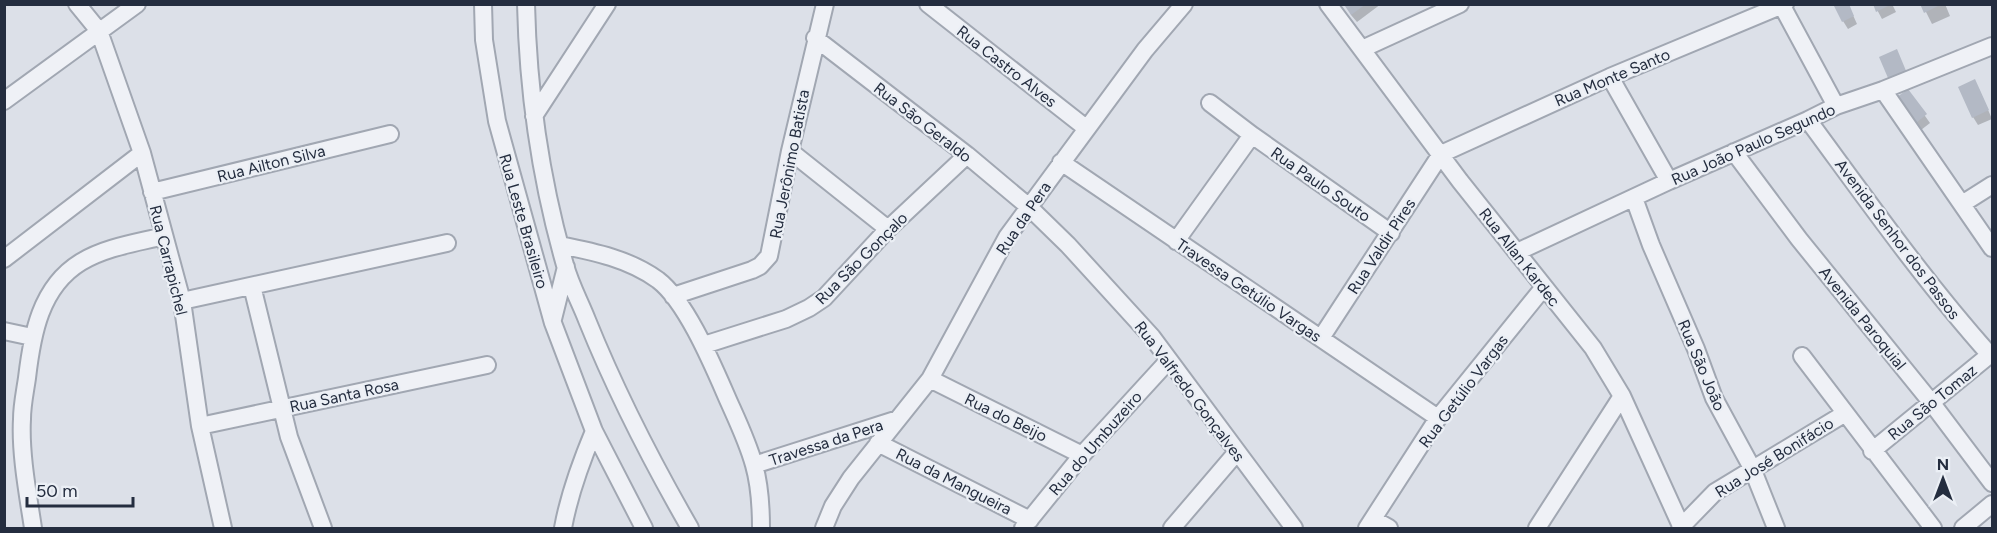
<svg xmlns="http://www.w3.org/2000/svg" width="1997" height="533" font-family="Figtree,sans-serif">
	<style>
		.shadow { fill: #0003 }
		.building { fill: #b3b9c5 }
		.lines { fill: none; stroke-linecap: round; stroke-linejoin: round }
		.minor-casing { stroke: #a1a7b2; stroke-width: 20 }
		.minor { stroke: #eff1f6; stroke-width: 16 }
		.labels { text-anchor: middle; stroke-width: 4.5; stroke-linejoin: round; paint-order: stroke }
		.street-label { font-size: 16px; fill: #242d3f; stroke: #ebeff5 }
	</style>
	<rect width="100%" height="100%" fill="#dce0e8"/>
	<!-- shadow -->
	<path class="shadow" d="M1349 4H1381L1357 22 1351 15Z
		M1848 4 1857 24 1848 29 1843 21Z
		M1874 4H1892L1896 12 1882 19Z
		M1922 4H1945L1950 16 1932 24Z
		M1979 89 1992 119 1978 125 1973 117Z
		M1908 92 1930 123 1921 130 1904 106Z"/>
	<!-- building -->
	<path class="building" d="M1347 4H1366L1351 15 1345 6Z
		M1833 4H1849L1854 16 1842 22Z
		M1873 4H1892L1876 12Z
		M1920 4H1942L1924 13Z
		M1897 49 1909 78 1891 85 1879 57Z
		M1975 79 1989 110 1972 118 1958 87Z
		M1908 89 1927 114 1916 123 1897 97Z"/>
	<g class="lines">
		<defs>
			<path id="minor" d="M77 4 99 31 142 153 182 301 200 426 223 528
				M483 4 484 40 497 121 553 323 594 431 644 528
				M526 4C528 92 541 181 565 265 570 284 580 302 587 320 616 392 652 462 690 528
				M928 4 1086 128
				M1328 4 1460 181 1593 348 1622 396 1682 528
				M1781 4 1836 106
				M815 38 967 155 1029 207 1068 245 1152 337 1294 528
				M1362 49 1460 4
				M1610 77 1669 181
				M1883 90 1992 248
				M4 101 137 4
				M1210 103 1252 135 1391 233
				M534 116 607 4
				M1808 120C1867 200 1924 281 1990 355
				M790 151 888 229
				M1734 152 1799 239 1931 402 1992 483
				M1061 162 1438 418
				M152 192 390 134
				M1634 198 1651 245 1696 349 1714 398 1752 468 1776 528
				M1962 204 1992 185
				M1176 241 1252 135
				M560 245C595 252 629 259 658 280 687 302 714 368 729 402 738 422 748 443 754 465 760 486 761 507 761 528
				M1517 252 1669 181 1808 120 1836 106 1883 90 1992 46
				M4 259 142 153
				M252 286 289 437 323 528
				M673 296 752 270 760 266 769 256 790 151 825 4
				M182 301 447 243
				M553 319 566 267
				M4 331 32 337
				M1321 338 1441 154 1610 77 1785 4
				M704 345 786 319 809 308 824 298 888 229 967 155
				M1802 356 1933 528
				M930 379 1082 455
				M200 426 487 365
				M878 443 1030 520
				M1872 451 1992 353
				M754 465 898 419
				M1373 519 1389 528
				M33 528C28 495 20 453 22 419 22 405 25 392 27 378 32 335 40 287 81 262 106 247 136 243 164 236
				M563 528C569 495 581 462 594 431
				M824 528 833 506 851 478 930 379 1007 237 1145 50 1184 4
				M1023 528 1082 455 1169 360
				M1172 528 1237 452
				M1367 528 1438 418 1544 287
				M1537 528 1622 396
				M1680 528 1715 492 1844 414
				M1963 528 1992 504"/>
		</defs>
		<!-- minor casing -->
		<use href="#minor" class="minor-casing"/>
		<!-- minor -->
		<use href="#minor" class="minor"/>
	</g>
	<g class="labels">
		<!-- street labels -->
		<g class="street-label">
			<text transform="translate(1007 66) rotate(38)" y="6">Rua Castro Alves</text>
			<text transform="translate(1612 77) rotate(-23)" y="6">Rua Monte Santo</text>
			<text transform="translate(923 122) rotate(38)" y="6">Rua São Geraldo</text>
			<text transform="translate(1753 144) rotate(-24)" y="6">Rua João Paulo Segundo</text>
			<text transform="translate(271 163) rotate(-14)" y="6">Rua Ailton Silva</text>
			<text transform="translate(789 164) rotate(-79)" y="6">Rua Jerônimo Batista</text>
			<text transform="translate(1321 184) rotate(35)" y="6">Rua Paulo Souto</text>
			<text transform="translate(1023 218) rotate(-56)" y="6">Rua da Pera</text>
			<text transform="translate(524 221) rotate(74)" y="6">Rua Leste Brasileiro</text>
			<text transform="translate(1898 239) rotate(53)" y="6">Avenida Senhor dos Passos</text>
			<text transform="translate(1381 246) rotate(-57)" y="6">Rua Valdir Pires</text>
			<text transform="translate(1520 257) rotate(52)" y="6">Rua Allan Kardec</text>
			<text transform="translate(861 258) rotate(-45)" y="6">Rua São Gonçalo</text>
			<text transform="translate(169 260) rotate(76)" y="6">Rua Carrapichel</text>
			<text transform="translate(1249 290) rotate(34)" y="6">Travessa Getúlio Vargas</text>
			<text transform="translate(1863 318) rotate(51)" y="6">Avenida Paroquial</text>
			<text transform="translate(1702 365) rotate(67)" y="6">Rua São João</text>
			<text transform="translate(1190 391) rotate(53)" y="6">Rua Valfredo Gonçalves</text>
			<text transform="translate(1463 391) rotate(-53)" y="6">Rua Getúlio Vargas</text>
			<text transform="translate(344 395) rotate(-12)" y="6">Rua Santa Rosa</text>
			<text transform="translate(1932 402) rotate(-39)" y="6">Rua São Tomaz</text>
			<text transform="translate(1006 417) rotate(26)" y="6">Rua do Beijo</text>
			<text transform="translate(826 442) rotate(-18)" y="6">Travessa da Pera</text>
			<text transform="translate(1095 443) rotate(-49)" y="6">Rua do Umbuzeiro</text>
			<text transform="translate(1774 457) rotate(-32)" y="6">Rua José Bonifácio</text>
			<text transform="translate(954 481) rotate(27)" y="6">Rua da Mangueira</text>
		</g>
	</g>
	<!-- border -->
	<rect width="1997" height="533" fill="none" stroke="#242d3f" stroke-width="12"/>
	<!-- north arrow -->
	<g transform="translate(1943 479)" stroke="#ebeff5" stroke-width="4.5" paint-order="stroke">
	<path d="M0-4.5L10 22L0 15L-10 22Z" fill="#242d3f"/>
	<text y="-9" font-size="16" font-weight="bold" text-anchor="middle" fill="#242d3f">N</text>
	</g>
	<!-- scale -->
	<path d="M27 497v9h106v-9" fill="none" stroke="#242d3f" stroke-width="3"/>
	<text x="36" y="497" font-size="18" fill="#242d3f" stroke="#ebeff5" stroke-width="4.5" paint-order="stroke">50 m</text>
</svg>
